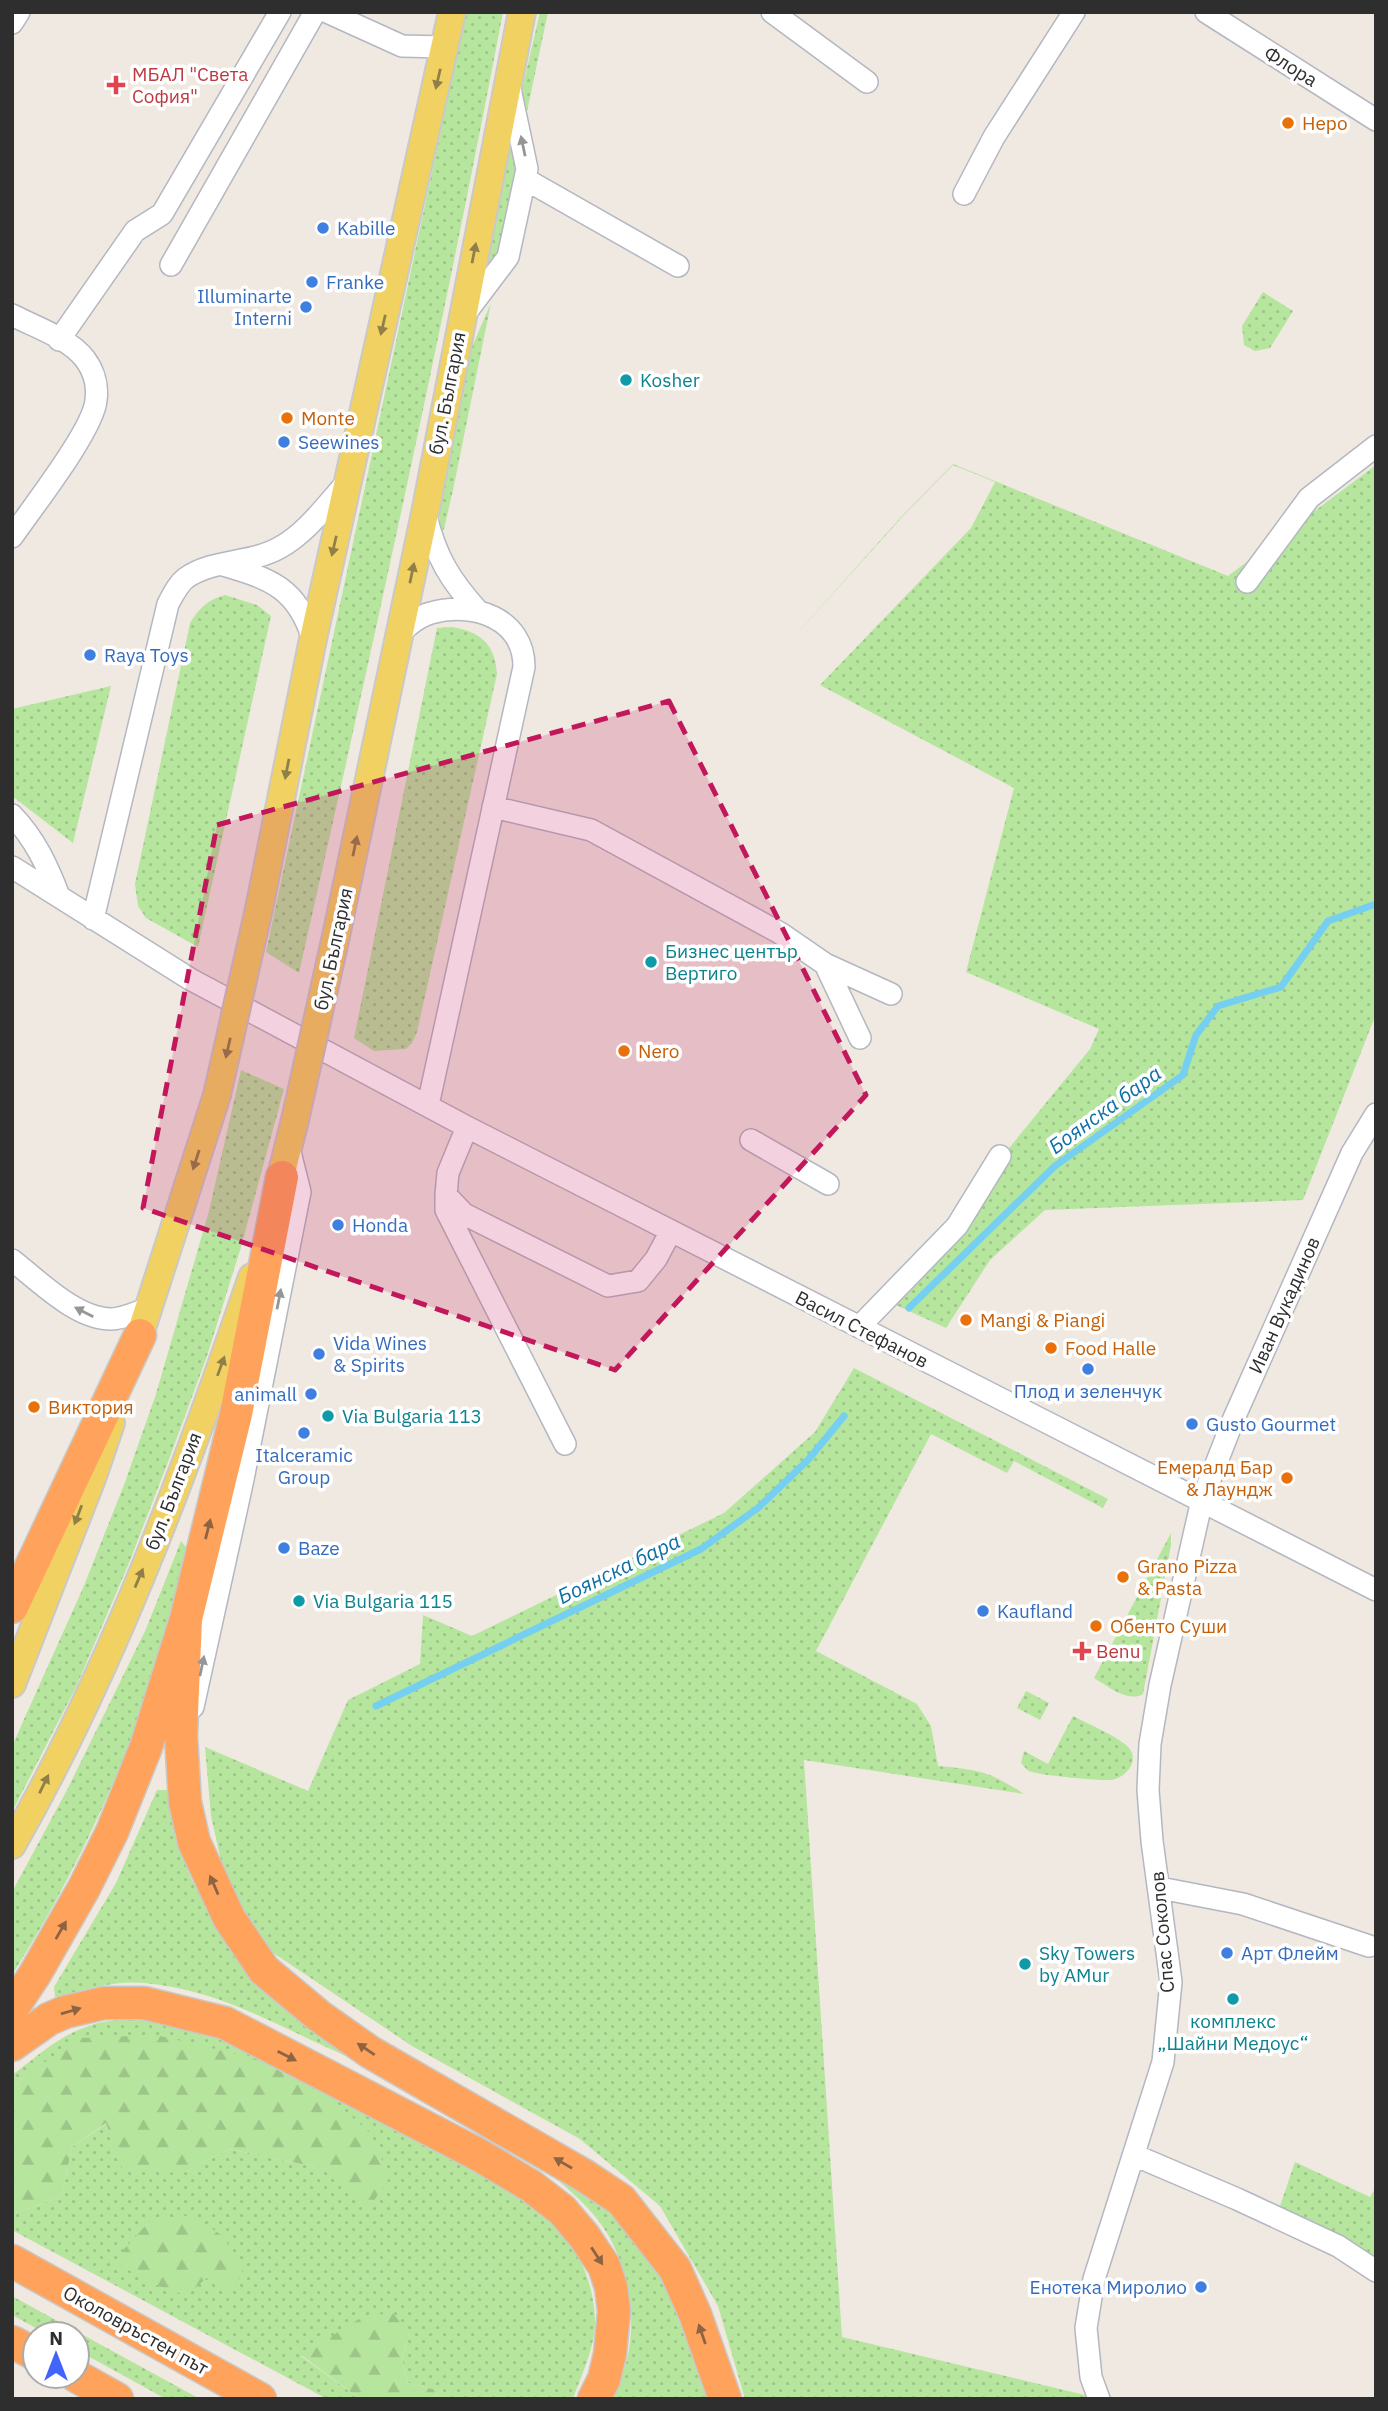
<svg xmlns="http://www.w3.org/2000/svg" width="1388" height="2411" font-family="'IBM Plex Sans',sans-serif">
	<style>
		.green { fill: url(#green-dots) }
		.forest { fill: url(#forest-firs) }
		.lines { fill: none; stroke-linecap: round; stroke-linejoin: round }
		.stream { stroke: #75cff0; stroke-width: 7 }
		.minor-casing { stroke: #b4b7c1; stroke-width: 24 }
		.major-casing { stroke: #c9c9c9; stroke-width: 30 }
		.highway-casing { stroke: #c9c9c9; stroke-width: 35 }
		.minor { stroke: #fff; stroke-width: 21 }
		.major { stroke: #f2d163; stroke-width: 26 }
		.highway { stroke: #ffa35c; stroke-width: 32 }
		.major-bridge-casing { stroke: #c9c9c9; stroke-width: 30; stroke-linecap: butt }
		.major-bridge { stroke: #f2d163; stroke-width: 26 }
		.oneway { fill: #908048 }
		.oneway2 { fill: #969696 }
		.oneway3 { fill: #8c6343 }
		.marked { fill: #c2185b; fill-opacity: 0.2; stroke: #c2185b; stroke-width: 5; stroke-dasharray: 14 9; stroke-linejoin: round }
		.health-dot { fill: #e0444e; stroke: #fff; stroke-width: 2.5 }
		.food-dot { fill: #e8710a; stroke: #fff; stroke-width: 2.5 }
		.shop-dot { fill: #3f7fe0; stroke: #fff; stroke-width: 2.5 }
		.culture-dot { fill: #0f9aa8; stroke: #fff; stroke-width: 2.5 }
		.labels { text-anchor: middle; stroke-width: 7; stroke-linejoin: round; paint-order: stroke }
		.street-label { font-size: 19px; fill: #2e2e2e; stroke: #fff }
		.health-label { font-size: 19px; fill: #be3a42; stroke: #fff; text-anchor: start }
		.food-label { font-size: 19px; fill: #c56008; stroke: #fff; text-anchor: start }
		.shop-label { font-size: 19px; fill: #366cbe; stroke: #fff; text-anchor: start }
		.culture-label { font-size: 19px; fill: #0d838f; stroke: #fff; text-anchor: start }
		.water-label { font-size: 21px; font-style: italic; fill: #0d6fa3; stroke: #fff }
	</style>
	<defs>
		<pattern id="green-dots" width="8" height="8" patternUnits="userSpaceOnUse" patternTransform="scale(1.75)"><rect width="8" height="8" fill="#b6e59e"/><path d="M2 2h.1M6 6h.1" fill="none" stroke="#9dc588" stroke-width="1.8" stroke-linecap="round"/></pattern>
		<pattern id="forest-firs" width="22" height="20" patternUnits="userSpaceOnUse" patternTransform="scale(1.75)"><rect width="22" height="20" fill="#b6e59e"/><path d="M5 1l3.5 6h-7zM16 11l3.5 6h-7z" fill="#9dc588"/></pattern>
	</defs>
	<rect width="100%" height="100%" fill="#efe9e1"/>
	<!-- green -->
	<path class="green" d="M466 12H503C442 334 371 654 299 973L266 952Z
		M540 12H548L526 116 519 102Z
		M511 134 519 170 503 252 479 284Z
		M1263 292 1293 311 1270 348 1255 351 1244 345 1242 326Z
		M491 303 453 490 444 529 440 534 439 504 468 356Z
		M953 464 1228 576 1376 465V1014L1303 1200 1045 1210 990 1260 946 1328 885 1300 1090 1049 1099 1029 966 972 1014 788 820 685 971 528 995 482 953 465 903 516 776 657 902 516Z
		M225 595 257 605 271 616 198 947 146 918 138 906 135 884 190 623C200 607 208 600 225 595Z
		M452 627C481 632 495 644 497 674L417 1032 412 1043 406 1049 374 1051 354 1038 437 628Z
		M111 686 73 843 12 796V709Z
		M241 1070 284 1089 241 1247 207 1356 171 1454 129 1563 76 1687 12 1812V1746L83 1588 124 1485 156 1394 209 1211Z
		M854 1368 1108 1499 1103 1508 1014 1461 1007 1473 931 1434 816 1651 917 1704 931 1726 938 1766C979 1770 989 1771 1024 1794L804 1760 842 2337 1085 2395 1086 2399H745L718 2306 660 2206 580 2139 412 2046 269 1950 226 1883 211 1816 205 1747 308 1791 348 1700 420 1664 423 1615 472 1636 724 1513 815 1432Z
		M1171 1533V1545L1143 1694C1127 1703 1108 1686 1094 1678Z
		M181 1541 188 1550C153 1703 96 1842 12 1975V1892L67 1790 146 1629Z
		M1026 1691 1049 1703 1040 1720 1017 1708Z
		M1073 1716C1090 1725 1111 1733 1126 1745 1142 1758 1127 1778 1111 1780 1101 1781 1036 1775 1029 1771 1027 1770 1022 1764 1021 1763L1024 1751 1048 1764Z
		M157 1790H171L175 1831 191 1878 216 1925 279 1999 312 2031 360 2062C287 2032 225 1990 144 1983 114 1980 84 1990 55 1997L54 1987 116 1883Z
		M157 2018 230 2039 509 2185C522 2195 537 2203 548 2215 576 2242 595 2283 595 2322 595 2347 582 2374 574 2396L571 2399H440L433 2389 408 2383 402 2360 409 2333 301 2356 360 2399H327L12 2230V2211L17 2213 62 2196 72 2147 107 2123 183 2173 229 2149 331 2170 390 2177 28 2073 12 2089V2075C35 2058 59 2036 86 2027 108 2018 134 2019 157 2018Z
		M518 2148 608 2207 662 2275 708 2399H611C641 2349 636 2283 607 2233 589 2202 546 2171 518 2148Z
		M1295 2162 1370 2197 1376 2187V2262L1279 2209Z
		M12 2296 200 2399H166L77 2350V2334H47L12 2315Z"/>
	<!-- forest -->
	<path class="forest" d="M156 2035 257 2059 333 2100 369 2132 390 2177 369 2208 331 2170 229 2149 183 2173 123 2170 106 2123 72 2147 62 2196 17 2213 12 2211V2089L28 2073 81 2038Z
		M192 2215 224 2237 243 2273 231 2290 206 2278 188 2295C163 2290 141 2279 121 2265L124 2249 150 2221Z
		M392 2312 409 2333 402 2360 408 2383 433 2389 440 2399H360L301 2355 359 2319Z"/>
	<g class="lines">
		<!-- stream -->
		<path class="stream" d="M909 1308 1055 1166 1183 1075 1196 1035 1218 1006 1281 987 1328 921 1376 904
			M376 1706 701 1549 758 1508 808 1460 844 1416"/>
		<defs>
			<path id="minor" d="M327 12 402 46 445 47
				M772 12 867 82
				M1206 12 1376 120
				M12 23 19 12
				M525 179 678 266
				M964 194 994 137 1074 12
				M171 265 315 12
				M465 314 508 257 527 169 510 89
				M12 315C35 327 69 338 85 359 94 371 98 386 96 400 94 429 32 508 12 537
				M59 340 135 231 162 214 280 12
				M426 516C436 557 450 580 478 611
				M223 565C271 579 297 588 313 639
				M1247 582 1309 498 1376 446
				M399 634C409 625 419 616 431 613 473 601 524 618 524 667L428 1105
				M493 807 591 830 780 933 825 964 860 1038
				M12 815C35 839 47 865 59 896
				M12 867 190 979 467 1127 1376 1590
				M93 919 168 604C173 595 178 584 186 578 213 559 250 564 279 548 307 533 327 504 348 481
				M825 964 891 994
				M467 1127 448 1173 446 1195 464 1214 608 1286 638 1281 656 1259 671 1231
				M751 1140 828 1184
				M446 1197V1210L565 1444
				M12 1260C39 1281 76 1319 111 1319 123 1319 137 1312 149 1308
				M859 1327 957 1226 1000 1156
				M193 1707 242 1484 300 1192 291 1156
				M1160 1888 1243 1904 1369 1946
				M1134 2155 1237 2199 1338 2246 1376 2271
				M1099 2399 1091 2377 1086 2328 1094 2279 1163 2062 1171 1982 1152 1841 1148 1790 1150 1744 1160 1685 1202 1500 1234 1418 1352 1153 1376 1114"/>
			<path id="major" d="M259 909 313 639 452 12
				M336 936 425 513 522 12
				M276 1196 295 1120
				M134 1353 217 1095
				M12 1684 93 1476 111 1423
				M12 1845C112 1670 187 1467 252 1277"/>
			<path id="highway" d="M12 1607 140 1335
				M186 1619 181 1736 185 1802 194 1842 229 1918 264 1970 319 2016 370 2052 585 2176 621 2200 675 2269 695 2314 725 2399
				M12 2009 35 1974 84 1888 112 1832 146 1747 186 1619 236 1414 282 1177
				M12 2045 49 2019 65 2012 104 2003H144L225 2023 479 2155 531 2186 562 2210 584 2236 604 2266 611 2287 614 2311 610 2354 604 2379 594 2399
				M12 2261 260 2399
				M12 2342 35 2354
				M76 2376 117 2399"/>
		</defs>
		<!-- minor casing -->
		<use href="#minor" class="minor-casing"/>
		<!-- major casing -->
		<use href="#major" class="major-casing"/>
		<!-- highway casing -->
		<use href="#highway" class="highway-casing"/>
		<!-- minor -->
		<use href="#minor" class="minor"/>
		<!-- major -->
		<use href="#major" class="major"/>
		<!-- highway -->
		<use href="#highway" class="highway"/>
		<defs>
			<path id="major-bridge" d="M217 1095 259 909
				M295 1120 336 936"/>
		</defs>
		<!-- major-bridge casing -->
		<use href="#major-bridge" class="major-bridge-casing"/>
		<!-- major-bridge -->
		<use href="#major-bridge" class="major-bridge"/>
	</g>
	<!-- one-way arrows -->
	<defs><path id="oneway-solid" d="M-6-.8H1V-3.2L6.5 0L1 3.2V.8H-6Z" transform="scale(1.75)"/></defs>
	<g class="oneway">
		<use href="#oneway-solid" transform="translate(438 79) rotate(103)"/>
		<use href="#oneway-solid" transform="translate(474 253) rotate(-79)"/>
		<use href="#oneway-solid" transform="translate(383 325) rotate(103)"/>
		<use href="#oneway-solid" transform="translate(334 546) rotate(103)"/>
		<use href="#oneway-solid" transform="translate(412 573) rotate(-78)"/>
		<use href="#oneway-solid" transform="translate(287 769) rotate(101)"/>
		<use href="#oneway-solid" transform="translate(355 846) rotate(-78)"/>
		<use href="#oneway-solid" transform="translate(228 1048) rotate(103)"/>
		<use href="#oneway-solid" transform="translate(196 1160) rotate(108)"/>
		<use href="#oneway-solid" transform="translate(221 1366) rotate(-70)"/>
		<use href="#oneway-solid" transform="translate(78 1515) rotate(111)"/>
		<use href="#oneway-solid" transform="translate(139 1578) rotate(-67)"/>
		<use href="#oneway-solid" transform="translate(44 1784) rotate(-64)"/>
	</g>
	<g class="oneway2">
		<use href="#oneway-solid" transform="translate(523 146) rotate(-102)"/>
		<use href="#oneway-solid" transform="translate(279 1299) rotate(-79)"/>
		<use href="#oneway-solid" transform="translate(84 1312) rotate(-153)"/>
		<use href="#oneway-solid" transform="translate(202 1666) rotate(-78)"/>
	</g>
	<g class="oneway3">
		<use href="#oneway-solid" transform="translate(208 1529) rotate(-76)"/>
		<use href="#oneway-solid" transform="translate(214 1885) rotate(-114)"/>
		<use href="#oneway-solid" transform="translate(61 1930) rotate(-60)"/>
		<use href="#oneway-solid" transform="translate(71 2011) rotate(-16)"/>
		<use href="#oneway-solid" transform="translate(366 2049) rotate(-146)"/>
		<use href="#oneway-solid" transform="translate(287 2056) rotate(27)"/>
		<use href="#oneway-solid" transform="translate(563 2163) rotate(-150)"/>
		<use href="#oneway-solid" transform="translate(597 2256) rotate(57)"/>
		<use href="#oneway-solid" transform="translate(702 2334) rotate(-109)"/>
	</g>
	<!-- marked area -->
	<path class="marked" d="M669 701 866 1095 615 1370 143 1208 217 825Z"/>
	<!-- markers -->
	<g class="health-dot">
		<path d="M112.5 74.5h7v7h7v7h-7v7h-7v-7h-7v-7h7z"/>
		<path d="M1078.5 1640.5h7v7h7v7h-7v7h-7v-7h-7v-7h7z"/>
	</g>
	<g class="food-dot">
		<circle cx="1288" cy="123" r="7"/>
		<circle cx="287" cy="418" r="7"/>
		<circle cx="624" cy="1051" r="7"/>
		<circle cx="966" cy="1320" r="7"/>
		<circle cx="1051" cy="1348" r="7"/>
		<circle cx="34" cy="1407" r="7"/>
		<circle cx="1287" cy="1478" r="7"/>
		<circle cx="1123" cy="1577" r="7"/>
		<circle cx="1096" cy="1626" r="7"/>
	</g>
	<g class="shop-dot">
		<circle cx="323" cy="228" r="7"/>
		<circle cx="312" cy="282" r="7"/>
		<circle cx="306" cy="307" r="7"/>
		<circle cx="284" cy="442" r="7"/>
		<circle cx="90" cy="655" r="7"/>
		<circle cx="338" cy="1225" r="7"/>
		<circle cx="319" cy="1354" r="7"/>
		<circle cx="1088" cy="1369" r="7"/>
		<circle cx="311" cy="1394" r="7"/>
		<circle cx="1192" cy="1424" r="7"/>
		<circle cx="304" cy="1433" r="7"/>
		<circle cx="284" cy="1548" r="7"/>
		<circle cx="983" cy="1611" r="7"/>
		<circle cx="1227" cy="1953" r="7"/>
		<circle cx="1201" cy="2287" r="7"/>
	</g>
	<g class="culture-dot">
		<circle cx="626" cy="380" r="7"/>
		<circle cx="651" cy="962" r="7"/>
		<circle cx="328" cy="1416" r="7"/>
		<circle cx="299" cy="1601" r="7"/>
		<circle cx="1025" cy="1964" r="7"/>
		<circle cx="1233" cy="1999" r="7"/>
	</g>
	<g class="labels">
		<!-- street labels -->
		<g class="street-label">
			<text transform="translate(1291 66) rotate(32)" y="7">Флора</text>
			<text transform="translate(447 393) rotate(-79)" y="7">бул. България</text>
			<text transform="translate(333 949) rotate(-78)" y="7">бул. България</text>
			<text transform="translate(1284 1305) rotate(-66)" y="7">Иван Вукадинов</text>
			<text transform="translate(862 1329) rotate(27)" y="7">Васил Стефанов</text>
			<text transform="translate(173 1491) rotate(-69)" y="7">бул. България</text>
			<text transform="translate(1162 1932) rotate(-95)" y="7">Спас Соколов</text>
			<text transform="translate(136 2330) rotate(29)" y="7">Околовръстен път</text>
		</g>
		<!-- health labels -->
		<g class="health-label">
			<text x="132" y="81">МБАЛ "Света<tspan x="132" dy="22">София"</tspan></text>
			<text x="1096" y="1658">Benu</text>
		</g>
		<!-- food labels -->
		<g class="food-label">
			<text x="1302" y="130">Неро</text>
			<text x="301" y="425">Monte</text>
			<text x="638" y="1058">Nero</text>
			<text x="980" y="1327">Mangi &amp; Piangi</text>
			<text x="1065" y="1355">Food Halle</text>
			<text x="48" y="1414">Виктория</text>
			<text x="1273" y="1474" text-anchor="end">Емералд Бар<tspan x="1273" dy="22">&amp; Лаундж</tspan></text>
			<text x="1137" y="1573">Grano Pizza<tspan x="1137" dy="22">&amp; Pasta</tspan></text>
			<text x="1110" y="1633">Обенто Суши</text>
		</g>
		<!-- shop labels -->
		<g class="shop-label">
			<text x="337" y="235">Kabille</text>
			<text x="326" y="289">Franke</text>
			<text x="292" y="303" text-anchor="end">Illuminarte<tspan x="292" dy="22">Interni</tspan></text>
			<text x="298" y="449">Seewines</text>
			<text x="104" y="662">Raya Toys</text>
			<text x="352" y="1232">Honda</text>
			<text x="333" y="1350">Vida Wines<tspan x="333" dy="22">&amp; Spirits</tspan></text>
			<text x="1088" y="1398" text-anchor="middle">Плод и зеленчук</text>
			<text x="297" y="1401" text-anchor="end">animall</text>
			<text x="1206" y="1431">Gusto Gourmet</text>
			<text x="304" y="1462" text-anchor="middle">Italceramic<tspan x="304" dy="22">Group</tspan></text>
			<text x="298" y="1555">Baze</text>
			<text x="997" y="1618">Kaufland</text>
			<text x="1241" y="1960">Арт Флейм</text>
			<text x="1187" y="2294" text-anchor="end">Енотека Миролио</text>
		</g>
		<!-- culture labels -->
		<g class="culture-label">
			<text x="640" y="387">Kosher</text>
			<text x="665" y="958">Бизнес център<tspan x="665" dy="22">Вертиго</tspan></text>
			<text x="342" y="1423">Via Bulgaria 113</text>
			<text x="313" y="1608">Via Bulgaria 115</text>
			<text x="1039" y="1960">Sky Towers<tspan x="1039" dy="22">by AMur</tspan></text>
			<text x="1233" y="2028" text-anchor="middle">комплекс<tspan x="1233" dy="22">„Шайни Медоус“</tspan></text>
		</g>
		<!-- water labels -->
		<g class="water-label">
			<text transform="translate(1105 1110) rotate(-36)" y="7">Боянска бара</text>
			<text transform="translate(619 1569) rotate(-26)" y="7">Боянска бара</text>
		</g>
	</g>
	<!-- border -->
	<rect width="1388" height="2411" fill="none" stroke="#2e2e2e" stroke-width="28"/>
	<!-- north arrow -->
	<g transform="translate(56 2355)"><circle r="33" fill="#ffffff" stroke="#ababab" stroke-width="2"/>
	<path d="M0-5L12 26L0 18L-12 26Z" fill="#4264fb"/>
	<text y="-10" font-size="19" font-weight="bold" text-anchor="middle" fill="#2e2e2e">N</text>
	</g>
</svg>
